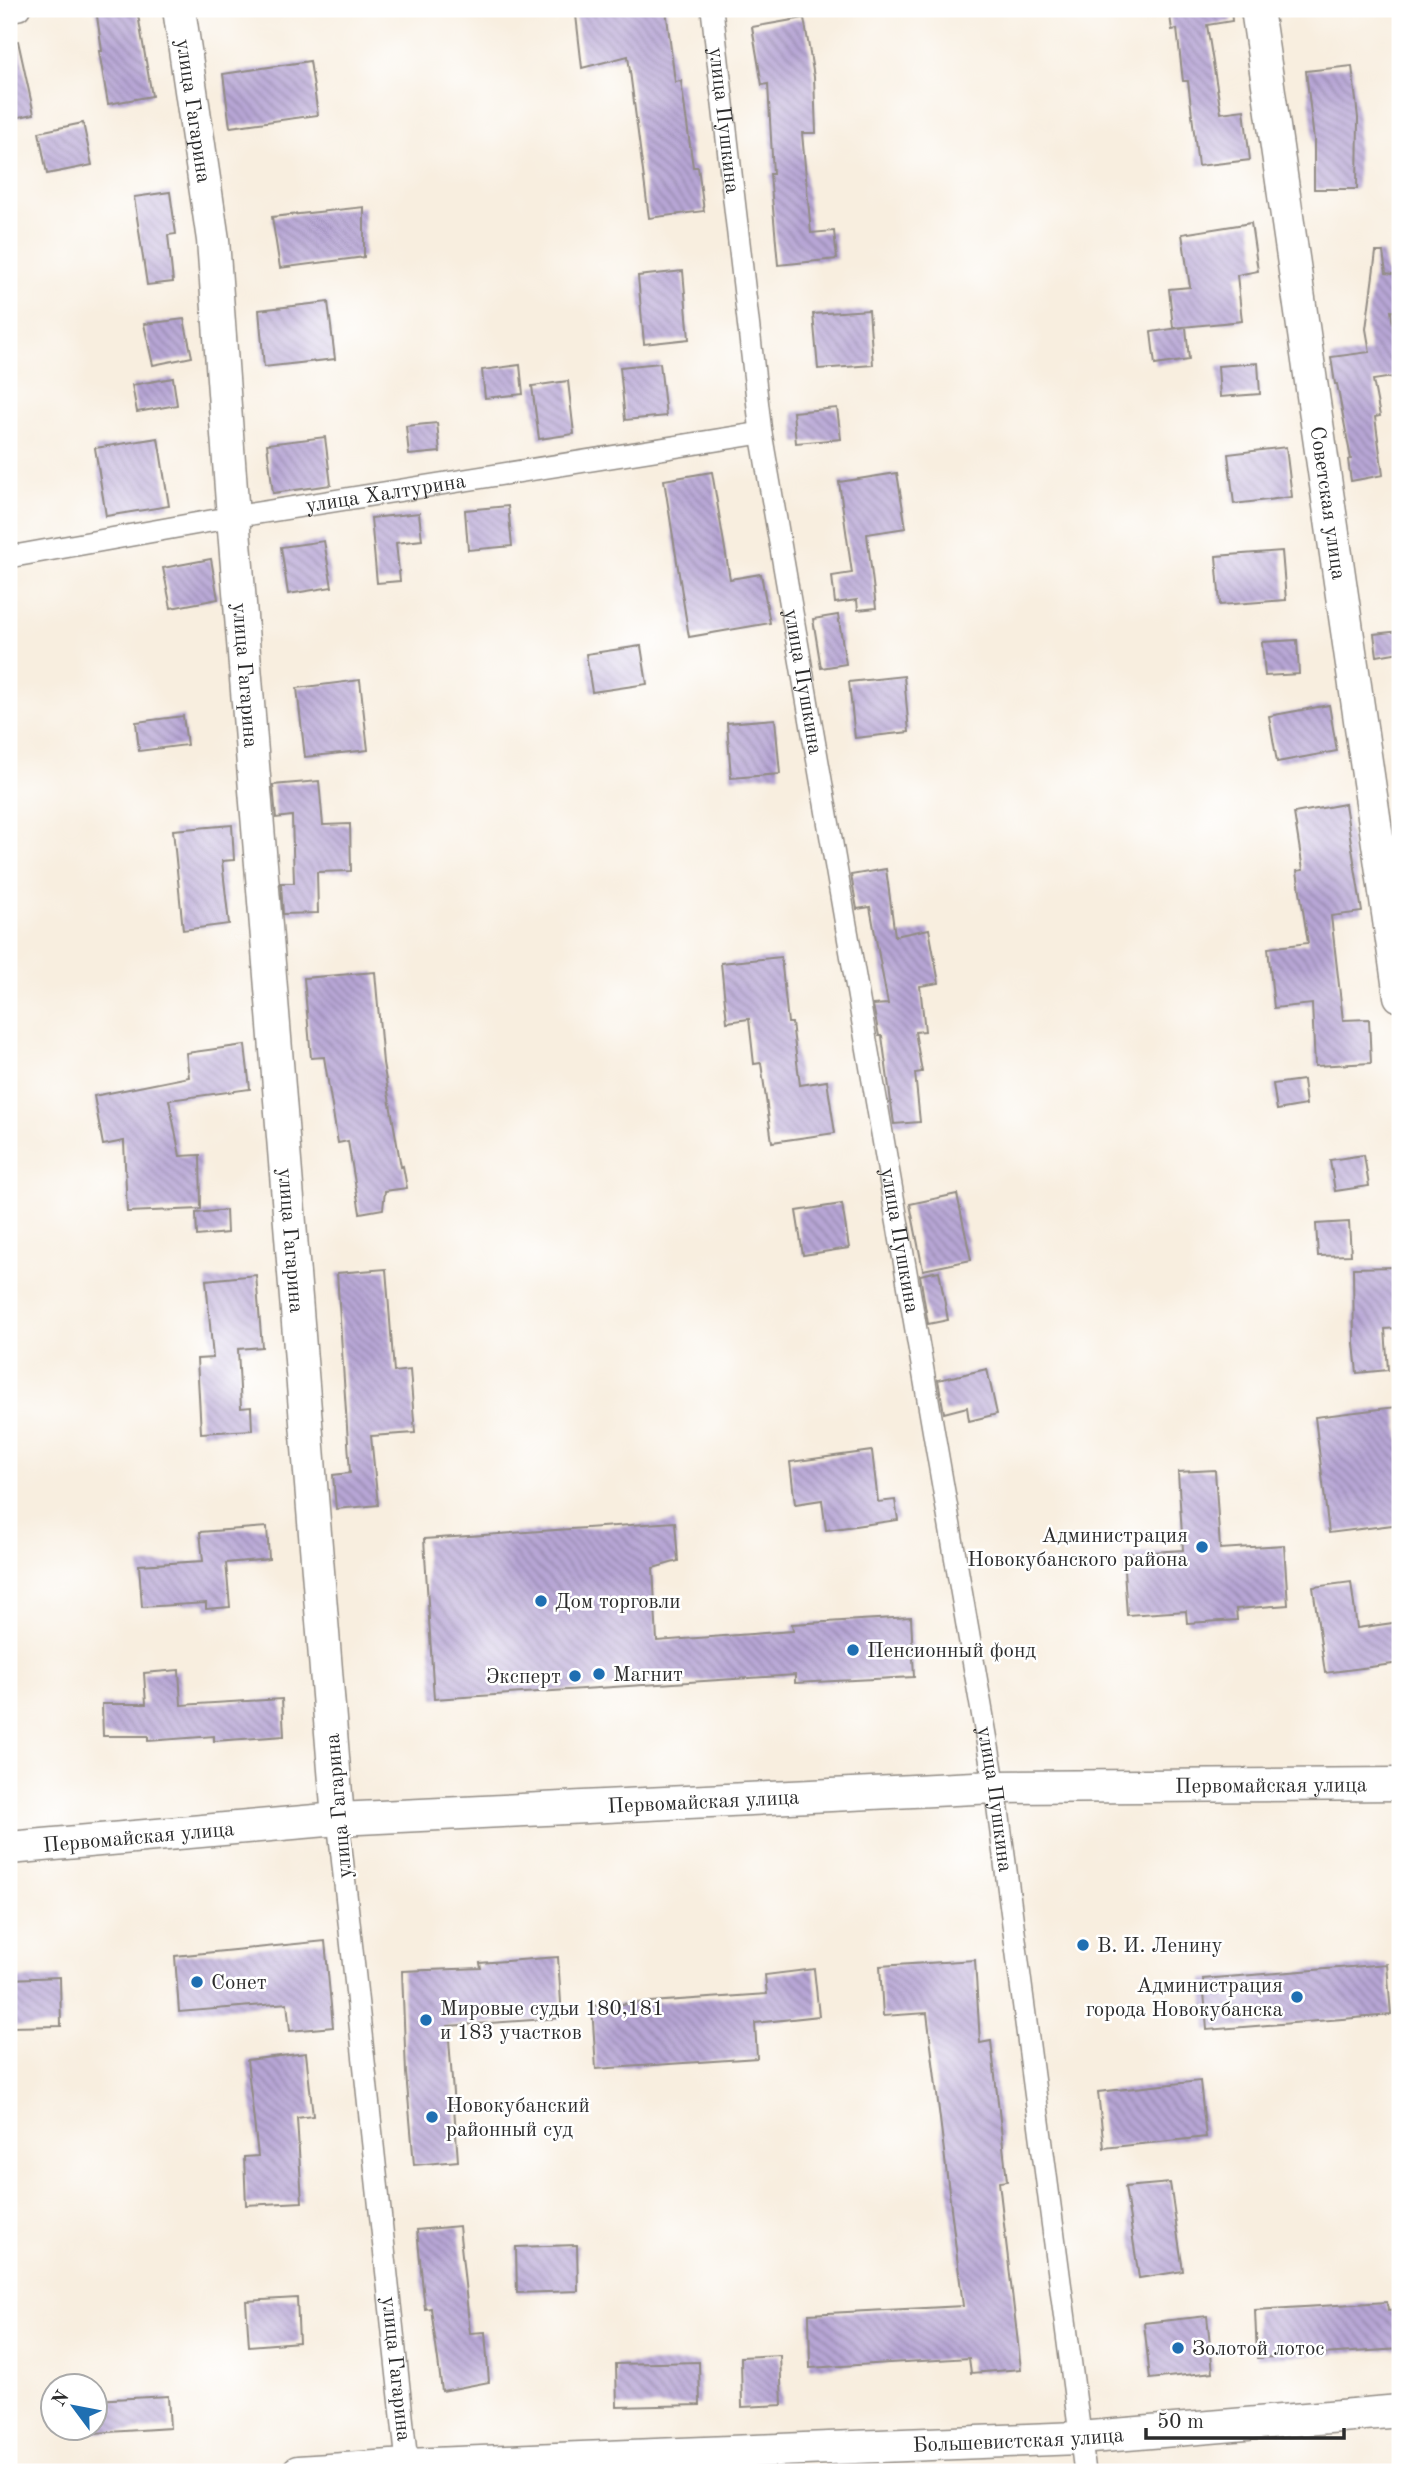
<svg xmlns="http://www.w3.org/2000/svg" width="1409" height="2481" font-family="'Old Standard TT',serif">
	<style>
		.building { fill: url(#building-back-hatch) }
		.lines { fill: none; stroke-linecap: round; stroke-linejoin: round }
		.street-casing { stroke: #928c85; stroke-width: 24 }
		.secondary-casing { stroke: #928c85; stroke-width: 35 }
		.street { stroke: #fff; stroke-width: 21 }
		.secondary { stroke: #fff; stroke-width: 32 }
		.poi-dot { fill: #1f6fb2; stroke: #fff; stroke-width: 2.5 }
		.labels { text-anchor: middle; stroke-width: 5; stroke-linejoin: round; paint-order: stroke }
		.street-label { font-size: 21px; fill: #2b2b2b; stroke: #fff }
		.poi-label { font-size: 21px; fill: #2b2b2b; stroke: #fff; text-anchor: start }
	</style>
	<defs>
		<pattern id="building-back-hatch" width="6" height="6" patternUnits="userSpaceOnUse" patternTransform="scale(1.75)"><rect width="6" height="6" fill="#b7a6d5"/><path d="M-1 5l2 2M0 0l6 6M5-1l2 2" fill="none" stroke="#9587ad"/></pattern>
	</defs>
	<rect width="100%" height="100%" fill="#fff"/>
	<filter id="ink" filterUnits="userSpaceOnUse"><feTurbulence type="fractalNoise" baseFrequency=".0143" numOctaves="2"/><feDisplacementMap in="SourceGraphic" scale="14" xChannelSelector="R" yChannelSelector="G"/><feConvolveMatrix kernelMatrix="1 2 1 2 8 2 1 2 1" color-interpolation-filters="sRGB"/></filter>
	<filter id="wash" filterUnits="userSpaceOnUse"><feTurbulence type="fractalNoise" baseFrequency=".00686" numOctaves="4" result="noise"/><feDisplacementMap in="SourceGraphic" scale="28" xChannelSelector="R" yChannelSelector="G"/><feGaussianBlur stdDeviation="1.57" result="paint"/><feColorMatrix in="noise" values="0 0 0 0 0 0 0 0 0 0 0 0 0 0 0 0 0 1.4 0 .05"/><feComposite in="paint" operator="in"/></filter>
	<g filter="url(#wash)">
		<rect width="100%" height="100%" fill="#f8eedf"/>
		<g id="blocks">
			<!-- building -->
			<path class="building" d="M96 9H137L152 96 108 104 99 51H102Z
				M604 9H666L675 82 681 81 693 167H698L704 211 649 218 628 56 582 68 576 15Z
				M1169 9H1231L1232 21 1207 25 1221 113 1244 110 1250 160 1198 166 1188 81H1183L1177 29 1172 30Z
				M804 18 814 77 816 133H802L811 233 834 231 837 259 778 265 770 174H773L768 84 762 85 752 27Z
				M18 41 34 114 9 119V42Z
				M310 61 318 115 230 127 223 74Z
				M1352 66 1358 118 1357 189H1314V140L1306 71Z
				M83 123 92 165 47 174 39 132Z
				M170 192 176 234 168 235 173 282 147 285 134 197Z
				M364 207V257L280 268 272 217Z
				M1251 223 1258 271 1237 275 1242 321 1173 328 1169 289 1190 287 1182 234Z
				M1376 252H1383L1386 273 1400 275V312L1391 311 1400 376 1373 380 1380 416 1375 417 1383 475 1351 481 1348 460 1351 459 1337 384H1335L1331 357 1370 352 1366 329Z
				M683 271 689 339 644 344 638 276Z
				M328 302 335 359 264 367 259 310Z
				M869 310 873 365 818 369 813 314Z
				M184 319 192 357 153 365 144 324Z
				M1186 327 1189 360 1155 365 1151 332Z
				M660 363 666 416 625 420 620 367Z
				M1258 363 1260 394 1220 397 1218 366Z
				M520 365 523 394 485 398 482 370Z
				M173 378 177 405 137 412 132 385Z
				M568 381 574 434 539 439 532 386Z
				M837 408 841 439 796 443 793 412Z
				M437 423 440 452 409 455 406 426Z
				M325 437 331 485 273 493 267 444Z
				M158 438 169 506 106 516 95 448Z
				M1286 447 1292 497 1234 504 1228 454Z
				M712 472 730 579 761 574 770 623 689 637 664 480Z
				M897 473 906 528 867 534 876 608 858 610 857 600 835 603 832 576 852 573 839 482Z
				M508 506 512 546 468 550 465 510Z
				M419 513 422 540 396 543 400 581 377 583 371 518Z
				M324 541 332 587 288 594 281 547Z
				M1282 551 1286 600 1220 605 1216 556Z
				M211 559 218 599 171 608 163 568Z
				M838 615 846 664 821 668 813 619Z
				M1400 631V652L1377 656 1374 634Z
				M1297 640 1299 674 1265 676 1262 642Z
				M641 646 647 684 592 692 586 654Z
				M904 676 909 732 855 738 849 682Z
				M360 680 368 750 305 757 297 688Z
				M1329 705 1337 751 1277 762 1269 716Z
				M183 716 187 745 139 751 136 722Z
				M775 719 780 774 731 778 727 723Z
				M319 781 323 825 350 824 351 871 317 872 318 913 283 914 281 883H294L292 816 276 818 273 785Z
				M1345 804 1362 912 1331 916 1343 1020 1369 1019 1371 1063 1315 1066 1312 1004 1274 1008 1268 948 1308 943 1297 871 1303 870 1294 813Z
				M232 825 234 860 222 861 229 924 183 930 173 830Z
				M886 869 895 936 929 929 939 983 920 986 925 1031 915 1032 922 1072 915 1073 920 1122 894 1124 882 1036H879L873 1005 888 1004 870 907 857 909 851 875Z
				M781 957 788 1023H792L800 1085 827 1081 835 1133 772 1142 761 1063 754 1064 749 1019 727 1022 721 963Z
				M375 972 383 1063 401 1167 403 1166 407 1188 385 1191 383 1209 360 1213 348 1141 338 1143 324 1057 311 1058 304 978Z
				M245 1045 250 1089 169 1100 180 1156 200 1155 201 1209 127 1212 124 1141 103 1145 94 1096 189 1077 186 1053Z
				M1303 1080 1306 1105 1277 1110 1273 1084Z
				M1364 1155 1369 1186 1335 1191 1330 1160Z
				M957 1194 971 1260 923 1270 910 1204Z
				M842 1204 849 1248 803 1255 796 1211Z
				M226 1210 227 1233 197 1236 196 1213Z
				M1349 1222 1351 1255 1318 1256 1316 1224Z
				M1394 1267 1397 1328 1385 1329 1388 1370 1357 1373 1354 1343 1353 1268Z
				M386 1269 394 1372 410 1370 415 1433 371 1436 378 1505 336 1509 333 1475 350 1473 337 1273Z
				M939 1271 948 1320 928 1324 920 1275Z
				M256 1275 262 1347 238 1349 241 1408 251 1407 252 1430 201 1433 197 1359 213 1358 206 1280Z
				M987 1369 997 1414 969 1421 967 1407 944 1413 938 1380Z
				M1396 1407 1400 1443V1524L1329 1533 1315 1417Z
				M872 1451 878 1502 895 1500 898 1520 826 1530 822 1500 795 1504 790 1462Z
				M1215 1470 1220 1549 1284 1545 1288 1605 1236 1609 1237 1620 1187 1623 1186 1611 1127 1615 1123 1554 1183 1550 1178 1472Z
				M675 1522 678 1561 653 1568 657 1641 793 1631 792 1624 911 1617 914 1677 795 1683V1675L434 1699 424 1539Z
				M267 1527 269 1559 226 1563 230 1607 206 1609V1603L142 1607 139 1565 203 1561 200 1532Z
				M1351 1582 1357 1628 1400 1622V1663L1325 1673 1313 1587Z
				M179 1670 181 1705 282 1699 284 1736 214 1741V1736L148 1741V1736H103L102 1704H146L144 1673Z
				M325 1941 333 2027 290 2031 287 2003 179 2012 175 1956Z
				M558 1957 562 2018 448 2026 458 2161 414 2165 406 2073 402 1971 481 1968 480 1963Z
				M975 1960 980 2043 991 2041 1007 2181 999 2182 1021 2369 971 2373 969 2358 810 2368 809 2314 963 2306 927 2013 883 2016 880 1966Z
				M1387 1964 1391 2015 1207 2030 1203 1979Z
				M814 1969 819 2016 755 2023 757 2058 596 2069 592 2006 767 1994 765 1975Z
				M60 1977 61 2026 9 2027V1979Z
				M306 2053 313 2116 297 2118 302 2202 246 2205 244 2157 258 2156 247 2060Z
				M1200 2081 1206 2137 1104 2148 1098 2092Z
				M1170 2183 1183 2271 1139 2278 1125 2187Z
				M459 2226 470 2333 485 2332 489 2382 442 2391 431 2308 425 2309 417 2230Z
				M577 2245 578 2291 517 2293 516 2247Z
				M297 2298 299 2342 249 2346 246 2301Z
				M1387 2302 1388 2310 1400 2309V2349L1257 2358 1255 2310Z
				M1207 2316 1213 2372 1150 2379 1144 2323Z
				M780 2355 782 2405 742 2407 741 2357Z
				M699 2362 700 2405 617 2407 616 2364Z
				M168 2396 170 2428 94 2433V2400Z"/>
		</g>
	</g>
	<g filter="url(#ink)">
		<use href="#blocks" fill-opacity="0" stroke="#928c85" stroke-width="2"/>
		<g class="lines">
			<defs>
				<g id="street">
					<path id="s1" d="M712 9 761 433 995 1787 1085 2472"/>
					<path d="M9 11 19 9"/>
					<path id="s2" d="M9 557 233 517 761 433"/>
					<path id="s3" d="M338 1819 408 2472"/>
				</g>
				<g id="secondary">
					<path id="s4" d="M179 9 213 240 233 517 338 1819"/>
					<path id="s5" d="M1257 9 1400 996"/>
					<path id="s6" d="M9 1848 338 1819 995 1787 1400 1784"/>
					<path id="s7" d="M298 2472 407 2465 1079 2438 1400 2411"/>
				</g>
			</defs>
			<!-- street casing -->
			<use href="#street" class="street-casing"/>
			<!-- secondary casing -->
			<use href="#secondary" class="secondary-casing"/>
			<!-- street -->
			<use href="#street" class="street"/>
			<!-- secondary -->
			<use href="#secondary" class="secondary"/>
		</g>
	</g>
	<!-- markers -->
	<g class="poi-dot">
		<circle cx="1202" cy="1547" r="7"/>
		<circle cx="541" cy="1601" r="7"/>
		<circle cx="853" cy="1650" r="7"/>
		<circle cx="599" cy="1674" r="7"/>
		<circle cx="575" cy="1676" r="7"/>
		<circle cx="1083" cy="1945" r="7"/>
		<circle cx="197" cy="1982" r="7"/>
		<circle cx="1297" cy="1997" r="7"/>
		<circle cx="426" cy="2020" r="7"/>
		<circle cx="432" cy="2117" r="7"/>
		<circle cx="1178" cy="2348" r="7"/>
	</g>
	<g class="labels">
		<!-- street labels -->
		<g class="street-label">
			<text dy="7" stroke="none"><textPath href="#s4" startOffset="103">улица Гагарина</textPath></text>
			<text dy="7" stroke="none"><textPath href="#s1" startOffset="112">улица Пушкина</textPath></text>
			<text dy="7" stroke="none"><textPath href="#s2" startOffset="382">улица Халтурина</textPath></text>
			<text dy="7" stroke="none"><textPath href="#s5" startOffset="499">Советская улица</textPath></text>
			<text dy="7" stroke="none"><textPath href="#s4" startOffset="670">улица Гагарина</textPath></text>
			<text dy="7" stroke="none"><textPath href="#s1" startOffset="679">улица Пушкина</textPath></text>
			<text dy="7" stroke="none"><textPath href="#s1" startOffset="1246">улица Пушкина</textPath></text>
			<text dy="7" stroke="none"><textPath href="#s4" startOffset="1237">улица Гагарина</textPath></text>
			<text dy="7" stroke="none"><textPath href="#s6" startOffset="1264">Первомайская улица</textPath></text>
			<text dy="7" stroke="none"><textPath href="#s1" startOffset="1813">улица Пушкина</textPath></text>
			<text dy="7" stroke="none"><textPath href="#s6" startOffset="696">Первомайская улица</textPath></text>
			<text transform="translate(338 1806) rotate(-95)" y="7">улица Гагарина</text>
			<text dy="7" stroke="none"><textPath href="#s6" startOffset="130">Первомайская улица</textPath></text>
			<text dy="7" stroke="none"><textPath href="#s3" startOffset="553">улица Гагарина</textPath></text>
			<text dy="7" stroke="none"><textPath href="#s7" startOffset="721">Большевистская улица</textPath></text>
		</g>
		<!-- poi labels -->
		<g class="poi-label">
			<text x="1188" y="1542" text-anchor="end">Администрация<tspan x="1188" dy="24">Новокубанского района</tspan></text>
			<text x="555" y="1608">Дом торговли</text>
			<text x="867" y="1657">Пенсионный фонд</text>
			<text x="613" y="1681">Магнит</text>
			<text x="561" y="1683" text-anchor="end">Эксперт</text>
			<text x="1097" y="1952">В. И. Ленину</text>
			<text x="211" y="1989">Сонет</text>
			<text x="1283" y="1992" text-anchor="end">Администрация<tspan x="1283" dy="24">города Новокубанска</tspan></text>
			<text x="440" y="2015">Мировые судьи 180,181<tspan x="440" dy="24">и 183 участков</tspan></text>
			<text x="446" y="2112">Новокубанский<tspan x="446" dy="24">районный суд</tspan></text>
			<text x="1192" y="2355">Золотой лотос</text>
		</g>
	</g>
	<!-- margin -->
	<rect width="1409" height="2481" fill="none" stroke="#fff" stroke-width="35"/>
	<!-- north arrow -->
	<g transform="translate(74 2407) rotate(302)"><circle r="33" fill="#ffffff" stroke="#aaaaaa" stroke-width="2"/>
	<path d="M0-5L12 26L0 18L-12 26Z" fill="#1f6fb2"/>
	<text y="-10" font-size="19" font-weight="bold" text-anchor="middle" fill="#2b2b2b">N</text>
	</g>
	<!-- scale -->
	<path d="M1146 2428v10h198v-10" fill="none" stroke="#2b2b2b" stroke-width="3.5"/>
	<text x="1157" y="2428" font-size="21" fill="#2b2b2b" stroke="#ffffff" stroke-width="5" paint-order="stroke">50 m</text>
</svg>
